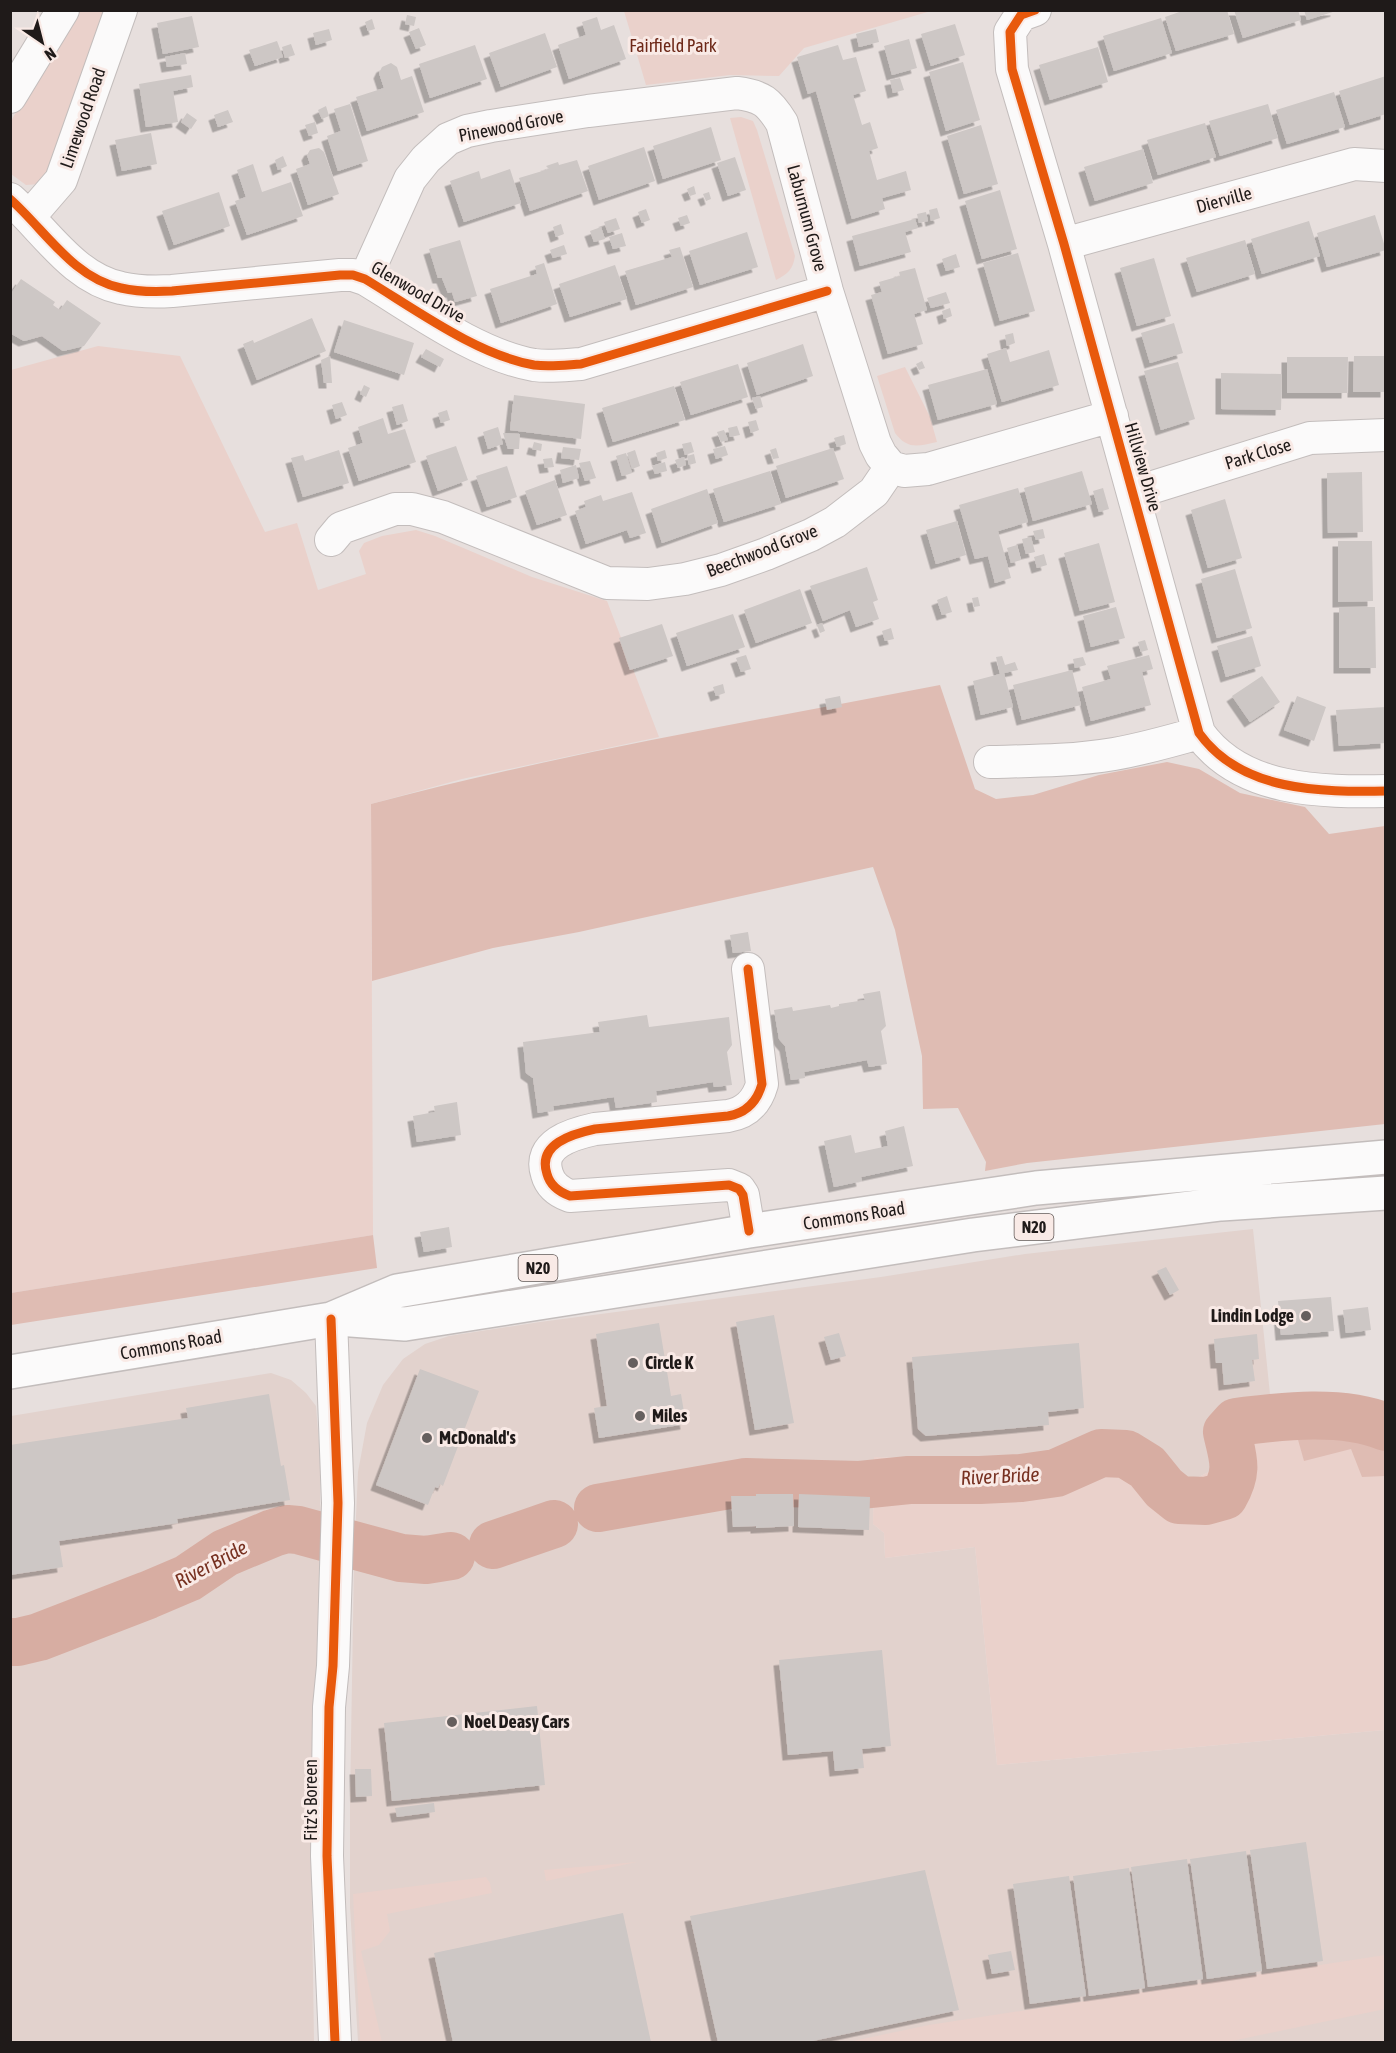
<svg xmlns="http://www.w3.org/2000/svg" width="1396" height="2053" font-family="'Asap Condensed',sans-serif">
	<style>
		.built { fill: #e2d2cd }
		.green { fill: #ead1cb }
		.forest { fill: #dfbcb3 }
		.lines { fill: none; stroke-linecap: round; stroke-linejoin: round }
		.river { stroke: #d7ada2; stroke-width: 48 }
		.building { fill: #cdc7c5; filter: url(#shadow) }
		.minor-casing { stroke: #c3bdbc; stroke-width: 34 }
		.highway-casing { stroke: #c3bdbc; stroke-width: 36 }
		.minor { stroke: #fbfafa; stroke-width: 32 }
		.highway { stroke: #fbfafa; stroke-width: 33 }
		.cycleway-casing { stroke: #f9eae6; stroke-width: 13 }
		.cycleway { stroke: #e8590c; stroke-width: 9 }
		.poi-dot { fill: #655f5e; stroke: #f9eae6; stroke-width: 2 }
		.labels { text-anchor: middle; stroke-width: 6; stroke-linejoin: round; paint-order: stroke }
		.shield { fill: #f9eae6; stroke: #605856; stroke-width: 1.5 }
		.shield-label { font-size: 16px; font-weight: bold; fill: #1f1a19 }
		.park-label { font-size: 18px; fill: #6d2818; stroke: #f9eae6 }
		.street-label { font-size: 18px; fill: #1f1a19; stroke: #f9eae6 }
		.poi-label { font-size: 18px; font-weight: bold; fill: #1f1a19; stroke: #f9eae6; text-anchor: start }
		.water-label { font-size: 20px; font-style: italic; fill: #773121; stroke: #f9eae6 }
	</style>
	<defs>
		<filter id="shadow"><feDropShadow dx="-5.5" dy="5.5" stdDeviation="0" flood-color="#0004"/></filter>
	</defs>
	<rect width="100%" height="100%" fill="#e7dfdd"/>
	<!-- built -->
	<path class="built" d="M1253 1229 1271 1404 1229 1409 1214 1429 1220 1466 1195 1479 1177 1477 1160 1448 1106 1438 1018 1461 874 1457 873 1524 884 1533 885 1558 975 1547 997 1765 1385 1730V2042H358L350 1907V1801L354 1562 358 1472 367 1423 383 1385 403 1359 425 1344 449 1336 540 1322 881 1277 1025 1254Z
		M271 1373 291 1380 306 1393 316 1406 320 1456V1504L324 1546 311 1841 314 2042H11V1416Z"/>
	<!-- green -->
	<path class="green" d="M75 11H109L52 170 40 184 26 185 11 174V121Z
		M624 11V10L931 11 804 48 779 76 730 75 646 85Z
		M741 117 753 121 757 130 795 256C793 269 788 274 776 280L730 118Z
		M98 346 180 356 265 532 297 523 318 590 366 574 359 551 364 543 382 536 416 530 435 536 532 577 607 601 659 737 462 779 371 804 373 1235 11 1293V370Z
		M905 367 930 417 937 442C918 446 908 450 895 433L877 376Z
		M1360 1399 1385 1406V1730L997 1765 975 1547 885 1558 884 1533 873 1524 874 1457 1018 1461 1106 1438 1160 1448 1177 1477 1195 1479 1220 1466 1214 1429 1229 1409 1271 1404Z
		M637 1862 546 1881 544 1870Z
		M486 1877 490 1883 492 1893 387 1914 390 1931 379 1945 361 1951 382 2042H360L353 1894Z
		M1385 1955V2009L1227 2042H848L929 2025Z"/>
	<!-- forest -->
	<path class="forest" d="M940 685 975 789 996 799 1033 795 1099 775 1167 762 1199 769 1240 793 1305 807 1329 834 1385 826V1124L1027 1163 985 1171 986 1162 958 1108 923 1109 922 1056 895 930 873 867 579 932 493 948 372 981 371 804C558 754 749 722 940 685Z
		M373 1235 377 1268 11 1325V1293Z
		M1356 1403 1385 1412V1476L1362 1477 1351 1449 1304 1461 1291 1415Z"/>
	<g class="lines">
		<!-- river -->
		<path class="river" d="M598 1508 746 1482 860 1485 909 1480H980L1021 1478 1056 1473 1101 1453 1126 1454 1147 1467 1164 1488 1179 1500 1206 1501 1224 1496C1239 1470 1233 1459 1227 1432L1236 1422C1283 1416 1342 1409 1386 1427
			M493 1545 554 1524
			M10 1642H18L39 1637 148 1595 188 1578 225 1553 273 1533 287 1529 298 1530 401 1558 426 1560 451 1556"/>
	</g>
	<!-- building -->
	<path class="building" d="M1185 10H1227L1234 34 1176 51 1165 17Z
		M1234 10H1298L1301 20 1243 38Z
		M1304 10H1336V11L1307 20Z
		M407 15 416 17 414 26 405 24Z
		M192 16 199 47 163 54 157 23Z
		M597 17 601 30 614 25 626 59 569 79 558 45 586 35 582 22Z
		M1161 18 1172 53 1114 71 1103 36Z
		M372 19 375 29 368 31 365 22Z
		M955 24 965 55 931 66 921 34Z
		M419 28 426 45 416 49 409 32Z
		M329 29 332 40 316 45 313 33Z
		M876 29 879 42 859 47 856 34Z
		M545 33 557 67 501 87 489 53Z
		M909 39 917 68 892 75 884 46Z
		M277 41 283 57 255 66 249 50Z
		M291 44 295 55 285 58 282 47Z
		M475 45 487 79 430 98 419 64Z
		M838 45 843 60 856 57 866 91 853 95 862 125 870 122 878 148 869 151 877 180 906 171 911 190 882 198 885 209 852 219 816 91 808 94 797 57Z
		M1098 47 1108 82 1050 100 1039 65Z
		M185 53 187 64 167 67 165 57Z
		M963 62 980 120 946 131 929 72Z
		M391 63 397 67 401 80 412 76 424 112 367 131 356 97 384 88 379 73 382 67Z
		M191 75 193 87 173 91 178 122 146 127 139 84Z
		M1386 76V114L1350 125 1339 91Z
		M900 78 904 90 893 93 890 80Z
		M1334 92 1345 127 1287 144 1276 110Z
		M350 104 368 161 338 171 327 136 341 131 334 109Z
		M1268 104 1278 138 1220 156 1209 121Z
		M326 106 329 116 322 119 318 110Z
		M228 110 233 122 218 127 214 115Z
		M187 113 197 120 191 129 181 122Z
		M315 122 318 133 309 136 305 125Z
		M1205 123 1216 157 1158 175 1147 140Z
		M981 125 998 184 964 194 947 136Z
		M711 127 721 160 663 179 653 146Z
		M151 133 157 164 122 171 115 140Z
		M644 147 655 181 599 200 588 166Z
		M319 148 324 152 339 194 308 205 296 169 310 164 307 155 310 150Z
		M1143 149 1153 183 1095 201 1084 167Z
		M283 156 287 166 278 170 275 160Z
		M735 157 746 190 728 196 717 163Z
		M577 160 588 191 530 211 519 178 549 169 546 166 558 162 559 165Z
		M253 164 262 192 291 182 303 216 247 235 235 201 246 197 237 170Z
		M510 169 521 203 464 222 450 181 479 171 481 179Z
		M694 186 696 194 690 196 687 189Z
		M1000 190 1017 249 982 259 965 201Z
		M219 192 230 226 174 245 162 211Z
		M709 192 711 199 706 201 703 194Z
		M937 208 940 218 931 221 929 210Z
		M646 209 650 220 642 223 638 212Z
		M926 212 928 221 919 223 917 214Z
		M687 215 690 223 681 226 678 218Z
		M1375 215 1386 250 1327 267 1317 233Z
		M616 218 620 229 608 233 604 222Z
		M915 219 918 228 905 232 911 252 860 266 852 236Z
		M1309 221 1320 256 1262 274 1251 239Z
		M561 224 564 234 556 237 553 227Z
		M601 227 605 239 594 242 590 231Z
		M747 232 758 267 700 285 689 251Z
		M622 233 626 246 613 249 609 237Z
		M460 240 477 296 455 302 452 292 448 293 442 278H438L429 249Z
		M1245 240 1255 274 1197 292 1186 258Z
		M564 245 567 254 553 258 550 250Z
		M680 247 693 287 636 305 625 271 672 257 669 250Z
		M1018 253 1035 311 1000 321 983 263Z
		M956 254 960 267 946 271 942 259Z
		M1154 258 1171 316 1137 326 1120 268Z
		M544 263 557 304 501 323 490 289 537 274 535 266Z
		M615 265 627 299 570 317 559 284Z
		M915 268 927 310 914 314 923 344 888 354 871 295 882 292 879 282 900 276 899 272Z
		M21 279 55 302 53 305 60 310 67 300 101 323 84 346 63 351 42 336 24 341 10 333V295Z
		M946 292 950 303 931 308 927 298Z
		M950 308 952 316 944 319 942 311Z
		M312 318 326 351 257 380 243 344 253 340 254 343Z
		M344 320 414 343 404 375 334 352Z
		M1174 323 1183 353 1150 363 1141 333Z
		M1013 333 1015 343 1007 346 1005 335Z
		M803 344 813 376 757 395 747 363Z
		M1006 348 1010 362 1049 350 1059 385 1002 402 987 354Z
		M426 349 444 359 440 367 421 357Z
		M330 356 332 383H324L321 360Z
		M1354 356H1386V392H1353Z
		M1287 357H1348L1347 393H1287Z
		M922 361 925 368 919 370 916 364Z
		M1178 362 1195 419 1161 430 1144 371Z
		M738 364 748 397 691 415 680 382Z
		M987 369 997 404 938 420 928 385Z
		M1221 373 1282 374 1281 410 1221 409Z
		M364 385 370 388 366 397 360 394Z
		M674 386 685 420 613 442 602 408Z
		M514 395 585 404 581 439 510 430Z
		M760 396 763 407 756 409 752 398Z
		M342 402 347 415 336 419 332 405Z
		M403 404 408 421 397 425 392 407Z
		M447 410 450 420 441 423 438 413Z
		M383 418 388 434 405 429 416 462 359 481 348 448 363 443 358 427Z
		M756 420 759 430 751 433 748 422Z
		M737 426 740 435 730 437 728 428Z
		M498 427 503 444 488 449 483 432Z
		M724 430 728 440 721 442 717 432Z
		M503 433 520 434 519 449H508Z
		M844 435 846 444 837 447 834 438Z
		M534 442 542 444 541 451 532 449Z
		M691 442 694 452 685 455 682 444Z
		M456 446 468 480 438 491 426 456Z
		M725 446 728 455 716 459 713 449Z
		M563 447 581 449 579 460 561 458Z
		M776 448 779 458 773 459 770 450Z
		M833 448 844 479 786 498 776 466Z
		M339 450 349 483 303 497 291 458 303 455 305 461Z
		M635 450 640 466 632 469 627 453Z
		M665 450 667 458 658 461 656 453Z
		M626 453 632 473 622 476 616 456Z
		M694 454 696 463 689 465 687 456Z
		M684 457 686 465 678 468 675 460Z
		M552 458 554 467 545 468 543 459Z
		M590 461 596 478 585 481 579 463Z
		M665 462 667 471 655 474 652 466Z
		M576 465 579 478 563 483 560 470Z
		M507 466 517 497 487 507 476 476Z
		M770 471 781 504 724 522 713 489Z
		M1082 471 1092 504 1033 521 1024 488Z
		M1362 472 1363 532 1328 533 1327 473Z
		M555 480 567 515 537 525 525 491Z
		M1018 488 1028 522 998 531 1011 578 995 583 988 556 975 559 959 505Z
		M1103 488 1109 509 1099 512 1093 491Z
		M707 489 718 523 662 543 651 509Z
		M632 492 646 533 630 538 627 530 586 544 575 511 586 507 584 501 601 495 603 501Z
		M1225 499 1242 558 1208 568 1191 510Z
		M957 521 966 555 936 564 926 530Z
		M1043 529 1045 538 1036 540 1033 531Z
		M1031 537 1035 552 1026 554 1022 539Z
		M1338 541H1372L1373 601 1338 602Z
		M1099 543 1115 602 1080 611 1064 553Z
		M1017 545 1021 560 1011 563 1007 548Z
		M1044 554 1047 565 1037 568 1034 557Z
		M867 567 878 600 873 602 879 619 856 627 850 610 823 621 810 586Z
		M1235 569 1252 628 1217 638 1201 579Z
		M800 589 812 623 756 643 744 610Z
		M947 596 952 612 942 615 937 600Z
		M978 597 980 606 974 607 972 598Z
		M1116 607 1125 638 1091 647 1083 616Z
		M1339 607H1375L1376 668H1339Z
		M733 614 745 647 687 666 676 633Z
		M822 623 825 631 820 633 817 625Z
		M662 624 673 656 630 670 619 638Z
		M891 628 894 639 885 641 882 631Z
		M1252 636 1261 666 1226 677 1217 646Z
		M1145 640 1148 650 1141 652 1138 642Z
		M746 655 751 669 741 672 736 658Z
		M1149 655 1153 669 1142 672 1151 705 1091 721 1082 687 1111 679 1107 666Z
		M1002 656 1005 665 1015 662 1018 670 1004 673 1013 707 981 715 973 681 1000 674 996 657Z
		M1083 657 1086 665 1075 668 1073 659Z
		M1072 670 1081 705 1022 720 1013 685Z
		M1262 676 1280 702 1250 722 1232 696Z
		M723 684 725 693 716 696 713 687Z
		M840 696 842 707 827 710 825 699Z
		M1297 696 1326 707 1314 741 1284 730Z
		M1386 707V743L1339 746 1336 710Z
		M748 932 751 951 733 953 730 935Z
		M880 991 886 1026 881 1031 887 1064 869 1067 867 1060 804 1072 805 1078 791 1080 785 1046 779 1039 774 1010 792 1007 793 1011 830 1005 831 1008 839 1006V1004L865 1000 863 994Z
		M647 1015 649 1027 729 1017 732 1045 727 1052 732 1085 714 1087 713 1082 656 1091 657 1102 616 1108 614 1097 553 1106 554 1110 538 1113 533 1078 526 1073 523 1042 600 1032 598 1022Z
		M457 1102 461 1135 417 1142 413 1116 435 1112 434 1106Z
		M904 1126 913 1166 861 1177 862 1181 834 1187 824 1141 851 1135 855 1153 888 1146 885 1131Z
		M449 1227 452 1247 424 1252 420 1232Z
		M1166 1267 1179 1290 1170 1295 1157 1271Z
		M1331 1297 1334 1331 1281 1335 1278 1301Z
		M1368 1307 1371 1330 1346 1333 1343 1310Z
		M774 1315 794 1423 755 1430 736 1322Z
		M659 1323 671 1396 681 1394 686 1424 599 1438 594 1408 607 1406 596 1334Z
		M839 1333 846 1356 831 1360 824 1337Z
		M1257 1334 1259 1359 1252 1360 1255 1381 1224 1385 1222 1363H1216L1214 1339Z
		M1079 1343 1084 1408 1048 1412 1049 1425 926 1436 918 1429 912 1357Z
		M420 1369 479 1391 443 1486 440 1484 438 1488 435 1487 428 1505 376 1485Z
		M269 1394 281 1466 284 1465 290 1500 177 1519 178 1523 59 1541 63 1567 10 1575V1445L188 1418 186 1408Z
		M756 1494H793L794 1526 756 1528V1526L733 1527 731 1496H756Z
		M799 1494 870 1497 869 1530 798 1527Z
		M882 1650 891 1746 862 1749 864 1768 835 1771 833 1751 788 1755 779 1660Z
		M537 1706 545 1785 392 1801 384 1723Z
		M355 1769H371L372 1796 356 1797Z
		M434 1803 435 1812 397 1817 395 1808Z
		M1306 1842 1323 1961 1267 1969 1250 1850Z
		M1246 1851 1262 1971 1207 1979 1190 1859Z
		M1187 1859 1203 1979 1148 1987 1131 1867Z
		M1129 1868 1145 1988 1089 1996 1073 1876Z
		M925 1870 959 2010 808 2042H718L690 1916Z
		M1069 1876 1086 1996 1030 2004 1013 1884Z
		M623 1913 651 2042H453L434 1953Z
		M1011 1951 1015 1970 992 1974 988 1955Z"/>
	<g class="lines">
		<defs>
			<path id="minor" d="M1035 10 1021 15 1010 32 1012 69 1064 244 1199 733C1241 792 1321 792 1386 791
				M10 97 63 10
				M10 199C45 230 73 278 121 288 138 292 155 292 172 291L340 275H353L365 279C415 309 477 355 534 365 550 367 565 365 581 364L827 291
				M29 217 61 180 121 10
				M1064 244 1354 164 1386 166
				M365 279 410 179 426 159 448 139 467 131 491 126 588 111 737 93C762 96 769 102 782 123L827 291 875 443 881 455 891 467
				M891 467 904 471 928 469 1112 416
				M1134 493 1310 438 1386 435
				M331 540 341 528 395 509H412L443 517 607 583 648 584 685 579 721 570 766 554 811 535 835 522 874 492 891 467
				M990 762C1031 761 1073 761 1114 754 1143 749 1171 741 1199 733
				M748 969 762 1084C757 1102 746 1113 728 1116L595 1129C572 1134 537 1144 547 1174 550 1185 559 1192 570 1196L729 1185 739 1189 743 1195 749 1231
				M331 1319 338 1503 333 1666 329 1707 327 1856 335 2042"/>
			<path id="highway" d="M338 1319 405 1324 973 1235 1221 1204 1386 1193
				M10 1372 331 1319 397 1291 749 1231 1036 1188 1386 1157"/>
		</defs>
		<!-- minor casing -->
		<use href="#minor" class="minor-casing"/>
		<!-- highway casing -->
		<use href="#highway" class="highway-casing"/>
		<!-- minor -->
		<use href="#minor" class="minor"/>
		<!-- highway -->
		<use href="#highway" class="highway"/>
		<defs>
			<path id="cycleway" d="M1035 10 1021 15 1010 32 1012 69 1064 244 1199 733C1241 792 1321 792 1386 791
				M10 199C45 230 73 278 121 288 138 292 155 292 172 291L340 275H353L365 279C415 309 477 355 534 365 550 367 565 365 581 364L827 291
				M748 969 762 1084C757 1102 746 1113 728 1116L595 1129C572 1134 537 1144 547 1174 550 1185 559 1192 570 1196L729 1185 739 1189 743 1195 749 1231
				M331 1319 338 1503 333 1666 329 1707 327 1856 335 2042"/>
		</defs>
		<!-- cycleway casing -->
		<use href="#cycleway" class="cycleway-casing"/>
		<!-- cycleway -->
		<use href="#cycleway" class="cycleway"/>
	</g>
	<!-- markers -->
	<g class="poi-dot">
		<circle cx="1306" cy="1316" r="6"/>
		<circle cx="633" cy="1363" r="6"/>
		<circle cx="640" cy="1416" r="6"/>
		<circle cx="427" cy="1438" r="6"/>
		<circle cx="452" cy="1722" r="6"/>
	</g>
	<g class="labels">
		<!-- shield labels -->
		<g class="shield">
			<rect x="1014.5" y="1214" width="39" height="26" rx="4.5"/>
			<rect x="518.5" y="1255" width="39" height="26" rx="4.5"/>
		</g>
		<g class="shield-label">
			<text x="1034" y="1233">N20</text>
			<text x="538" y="1274">N20</text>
		</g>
		<!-- park labels -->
		<g class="park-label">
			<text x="673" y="52">Fairfield Park</text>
		</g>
		<!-- street labels -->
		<g class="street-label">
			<text transform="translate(83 118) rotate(-71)" y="6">Limewood Road</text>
			<text transform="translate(511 126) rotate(-11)" y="6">Pinewood Grove</text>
			<text transform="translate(1224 200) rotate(-15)" y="6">Dierville</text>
			<text transform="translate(807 218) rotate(75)" y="6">Laburnum Grove</text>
			<text transform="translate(418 292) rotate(30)" y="6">Glenwood Drive</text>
			<text transform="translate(1258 454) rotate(-17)" y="6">Park Close</text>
			<text transform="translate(1143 467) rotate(74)" y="6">Hillview Drive</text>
			<text transform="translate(762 551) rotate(-21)" y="6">Beechwood Grove</text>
			<text transform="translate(854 1216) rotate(-9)" y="6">Commons Road</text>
			<text transform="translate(171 1345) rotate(-10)" y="6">Commons Road</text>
			<text transform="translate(311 1800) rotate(-90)" y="6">Fitz's Boreen</text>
		</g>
		<!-- poi labels -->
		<g class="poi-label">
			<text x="1294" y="1322" text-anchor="end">Lindin Lodge</text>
			<text x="645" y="1369">Circle K</text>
			<text x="652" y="1422">Miles</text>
			<text x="439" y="1444">McDonald's</text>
			<text x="464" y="1728">Noel Deasy Cars</text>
		</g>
		<!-- water labels -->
		<g class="water-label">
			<text transform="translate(1000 1476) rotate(-3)" y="7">River Bride</text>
			<text transform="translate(211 1564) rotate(-28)" y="7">River Bride</text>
		</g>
	</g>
	<!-- border -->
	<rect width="1396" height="2053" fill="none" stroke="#1f1a19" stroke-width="24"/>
	<!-- north arrow -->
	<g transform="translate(42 42) rotate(145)" stroke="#f9eae6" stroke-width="4.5" paint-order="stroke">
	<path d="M0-4.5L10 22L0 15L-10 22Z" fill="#1f1a19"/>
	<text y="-9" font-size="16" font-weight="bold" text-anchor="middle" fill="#1f1a19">N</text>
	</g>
</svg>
